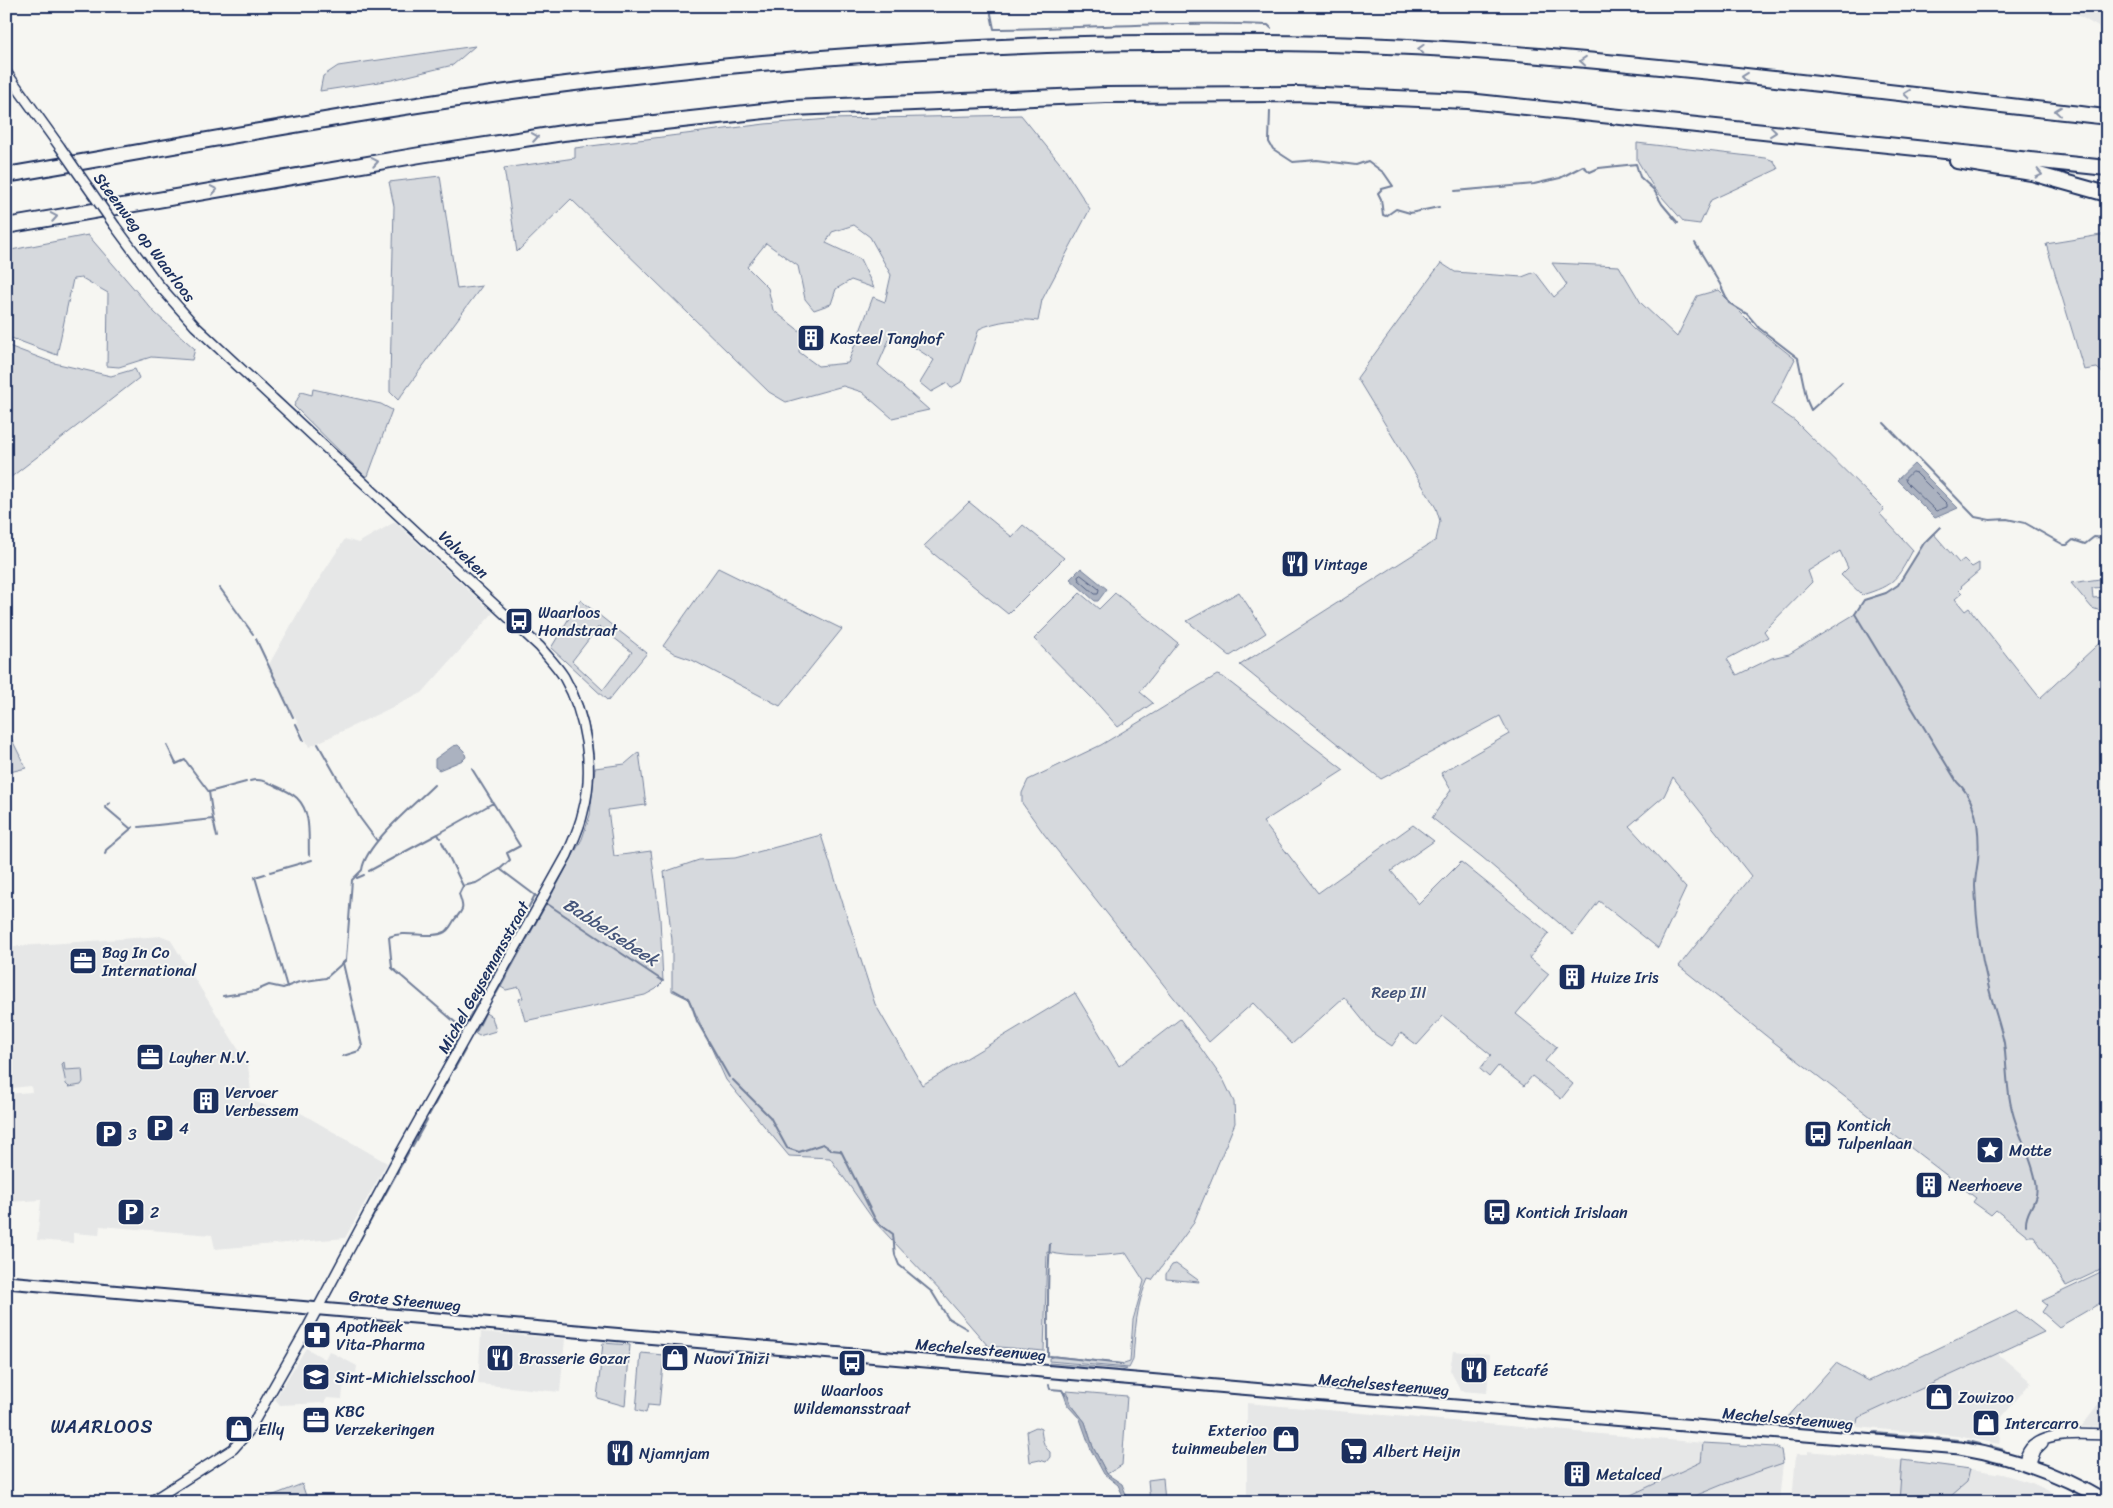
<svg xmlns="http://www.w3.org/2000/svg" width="2113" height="1508" font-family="Sriracha,sans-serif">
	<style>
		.built { fill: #e6e7e7 }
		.green { fill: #d6d9dd; stroke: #78849e; fill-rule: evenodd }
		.water { fill: #abb2c0; stroke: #717e99 }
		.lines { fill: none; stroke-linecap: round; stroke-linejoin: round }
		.shore { stroke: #556385; stroke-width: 1 }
		.stream { stroke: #717e99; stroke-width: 2 }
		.tertiary-casing { stroke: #1b2f5e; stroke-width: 12 }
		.primary-casing { stroke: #1b2f5e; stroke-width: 15 }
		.motorway-casing { stroke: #1b2f5e; stroke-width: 18 }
		.tertiary { stroke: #f6f6f2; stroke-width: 9 }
		.primary { stroke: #f6f6f2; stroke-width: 11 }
		.motorway { stroke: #f6f6f2; stroke-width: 14 }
		.tertiary-bridge-casing { stroke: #1b2f5e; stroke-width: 12; stroke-linecap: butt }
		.tertiary-bridge { stroke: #f6f6f2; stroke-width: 9 }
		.oneway { stroke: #8892a8 }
		.labels { text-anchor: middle; stroke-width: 4; stroke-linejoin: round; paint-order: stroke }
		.street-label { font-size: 16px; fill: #1b2f5e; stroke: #f6f6f2 }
		.poi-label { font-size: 16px; fill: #1b2f5e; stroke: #f6f6f2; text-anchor: start }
		.park-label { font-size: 16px; fill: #405177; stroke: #f6f6f2 }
		.water-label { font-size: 18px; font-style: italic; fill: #46567b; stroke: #f6f6f2 }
		.quarter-label { font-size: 19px; letter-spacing: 1px; fill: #1b2f5e; stroke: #f6f6f2 }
	</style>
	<rect width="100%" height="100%" fill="#f6f6f2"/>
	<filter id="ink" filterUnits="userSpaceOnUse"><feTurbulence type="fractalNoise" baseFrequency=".02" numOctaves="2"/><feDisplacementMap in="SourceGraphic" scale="10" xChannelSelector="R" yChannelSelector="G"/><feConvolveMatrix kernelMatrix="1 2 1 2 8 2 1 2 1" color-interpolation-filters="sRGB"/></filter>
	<g filter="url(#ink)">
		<!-- built -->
		<path class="built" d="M2062 6H2107V32Z
			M395 522 493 613 422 693 309 747 294 715 267 668 303 604 345 539 358 543Z
			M162 936 170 939 248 1065 252 1101 284 1111 287 1105 387 1163 345 1238 215 1249 212 1235 100 1226 99 1235 73 1233V1243L37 1240 41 1200 8 1202 6 1094 32 1092 31 1086 12 1088 6 1063V947Z
			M481 1332 565 1339 560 1392 478 1384Z
			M306 1348 325 1359 329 1351 357 1366 356 1373H345L342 1399 327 1398 324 1403 280 1405 275 1399Z
			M1453 1351 1490 1354 1487 1393 1461 1391 1450 1370Z
			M1997 1353 2031 1382 2002 1417 1999 1444 1957 1436 1856 1427 1858 1418Z
			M2107 1394V1427H2081Z
			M1247 1403 1703 1443 1701 1462 1616 1502H1247Z
			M1808 1451 1947 1465 2002 1474 2032 1483 2072 1502H1792L1796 1454H1808Z
			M1783 1463 1779 1502H1680L1734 1480Z"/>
		<!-- green -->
		<path class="green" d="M475 46 453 65 392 80 320 91 323 76 338 66Z
			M1021 115 1063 167 1090 209 1042 300 1038 321C1019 318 996 321 979 329L961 382 951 388 947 383 931 392 920 383 934 360 892 333 878 365 929 410 892 418 862 392 843 386 786 402 769 392 571 199 517 252 504 168 575 158V148L765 124 830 119ZM854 225 870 237 891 275 885 302 873 297 848 363 818 366 799 352 801 332 773 310 768 288 747 267 766 243 798 266 805 299 814 310 831 304 836 289 851 280 874 288 860 259 826 243 832 232Z
			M1637 143 1766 158 1774 161 1778 169 1711 200 1700 224 1684 222 1654 188 1637 160Z
			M440 176 457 289 482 286 398 400 390 392V380L394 206 389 182Z
			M2107 234V377L2097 368 2084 370 2046 244Z
			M88 235 155 313 195 349 192 360 151 357 119 367 107 366 108 293 82 278 73 279 57 355 6 336V251Z
			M1441 263 1455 272 1522 277 1535 272 1554 297 1567 285 1552 263 1619 266 1641 303 1677 337 1697 296 1718 290 1756 328 1795 359 1772 405 1795 421 1884 509 1880 514 1913 550C1897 579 1895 585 1862 595L1841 575 1848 568 1840 551 1808 571 1812 582 1764 631 1768 637 1727 659 1737 675 1772 658 1789 654 1855 614 1864 600 1886 593 1898 585 1924 543 1933 533 1959 563 1964 559 1972 567 1979 563V571L1961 586 1962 587 1959 590 1962 593 1955 599 1965 611 1969 608 2040 698 2107 636V1267L2066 1286 2034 1236H2028L1996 1210 1991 1215 1973 1202 1976 1198 1775 1043 1679 966 1751 876 1673 777 1664 796 1629 826 1686 888 1658 948 1599 901 1573 935 1482 857 1432 818 1451 790 1441 773 1509 734 1500 716 1381 779 1240 665 1436 540 1440 521 1436 508 1357 378Z
			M6 345 54 363 111 376 135 369 139 378 6 481Z
			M313 389 381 404 392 410 368 476H365L294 406 301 392 312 395Z
			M969 502 1012 537 1023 525 1064 558 1008 614 924 546Z
			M718 568 842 629 780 706 692 660 675 654 663 646Z
			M2107 578V587L2092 588 2093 598 2107 597V613L2092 608 2071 583Z
			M1239 592 1266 633 1230 656 1187 621Z
			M1080 593 1099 609 1115 593 1178 643 1140 692 1153 703 1118 727 1093 699 1034 639Z
			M580 600 647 653 608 701 551 648ZM599 626 632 652 603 690 572 661Z
			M1217 675 1223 677 1344 770 1263 822 1318 893 1413 825 1434 841 1391 871 1419 904 1461 862 1549 933 1529 958 1549 974 1516 1014 1557 1047 1545 1061 1573 1084 1561 1099 1532 1076 1524 1086 1498 1066 1489 1077 1480 1069 1491 1055 1443 1016 1417 1045 1401 1033 1392 1046 1374 1034 1344 997 1292 1044 1253 1003 1209 1042 1044 834 1022 803V793L1028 780 1101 745Z
			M6 732H8L26 768 6 773Z
			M639 752 646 805 608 810 614 856 651 851 660 918 663 982 656 989 645 995 525 1021 519 999 523 998 519 987 506 990 501 987 582 839 590 815 595 768 625 764Z
			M821 835 875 1004 922 1085 1075 993 1119 1066 1180 1019 1224 1081 1234 1102 1235 1123 1193 1224 1152 1280 1148 1279C1136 1304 1135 1332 1133 1360L1129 1368 1049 1361V1358L1055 1356 1124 1364 1130 1362 1133 1320 1144 1281 1126 1253C1100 1256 1072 1258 1047 1252L1044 1351 988 1346 944 1295 875 1222 830 1158 789 1156 726 1080 689 999 672 991V940L664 872 699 860 735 858Z
			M484 1012 492 1017 496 1031 479 1036 473 1032Z
			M64 1062 65 1070 82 1069 83 1082 81 1085 69 1087 66 1084 62 1064Z
			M1176 1264 1198 1280 1199 1282 1166 1279V1274L1172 1265Z
			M2107 1270V1299L2059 1327 2042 1312 2047 1305 2042 1301Z
			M2017 1311 2044 1332 1858 1418 1857 1423 1787 1418 1836 1363 1869 1381Z
			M603 1343 630 1345 625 1406 597 1398Z
			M641 1353 664 1355 659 1406 648 1405 646 1413 636 1410Z
			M1049 1363 1127 1369 1117 1373 1048 1367Z
			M1067 1391 1127 1396 1122 1465 1107 1474 1093 1447 1085 1422 1071 1404Z
			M1036 1427 1041 1429C1042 1437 1043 1447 1050 1452V1457L1046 1462 1040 1460 1030 1462 1027 1431Z
			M1703 1443 1775 1447 1781 1450 1783 1463 1734 1480 1680 1502H1616L1701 1462Z
			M1902 1460 1970 1469 1967 1482 1944 1502H1899Z
			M1163 1478 1165 1502H1150L1148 1480Z
			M302 1484 307 1499 297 1502H256Z"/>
		<!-- water -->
		<path class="water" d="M1914 464 1958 508 1935 518 1897 480Z
			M1081 568 1107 589 1098 601H1095L1070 579Z
			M458 745 464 751 466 757 463 760 439 770 435 767V759L453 746Z
			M1063 1392 1067 1393 1071 1404 1085 1422 1093 1447 1107 1474 1122 1484 1129 1502H1126L1118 1485 1104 1474 1091 1450 1080 1419 1068 1406Z"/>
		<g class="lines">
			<!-- shore -->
			<path class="shore" d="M1912 472 1916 473 1947 504V507L1936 511 1906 482 1905 479Z
				M1081 575 1099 589 1098 594H1095L1079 580 1078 577Z"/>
			<!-- stream -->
			<path class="stream" d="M992 6 991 14 994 29C1085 28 1176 21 1268 25L1271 28
				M1270 111 1269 142 1273 149 1293 162 1317 160 1356 165 1368 161 1384 173 1393 186 1382 189 1378 193 1381 199 1383 215 1386 216 1396 209 1410 213 1439 207
				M1455 191 1534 184 1560 178 1583 166 1590 172 1599 168 1636 164 1640 177 1654 190 1662 204 1678 223
				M1695 243 1720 284 1729 303 1747 314 1759 328 1798 358 1807 401 1811 410 1842 382
				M1884 423 1975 517 1990 520 2007 519 2025 523 2064 545H2067L2073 540 2085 544 2094 537 2107 538
				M1940 527 1924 543 1898 585 1886 593 1864 600 1855 614 1957 782C1978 801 1980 833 1978 860 1977 869 1975 877 1975 886 1976 918 1980 953 1988 984 1992 1004 2000 1023 2004 1043 2007 1065 2006 1088 2012 1110 2018 1135 2032 1157 2036 1182 2040 1203 2025 1209 2026 1225
				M220 588 253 634
				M256 639 293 717
				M296 724 304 741
				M318 744 360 818 377 841
				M167 745 176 764 185 760 209 792 213 819
				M472 769 520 846 507 853 510 860 500 869 536 896
				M250 781C259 778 268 782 276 786 283 789 292 793 297 798 312 813 308 836 309 855
				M209 792 246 782
				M110 803 105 807 131 829
				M139 827 213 819 217 837
				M440 838 438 834 493 803
				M442 842 463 886 476 883 500 869
				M105 854 106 850 133 827
				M369 871 438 834
				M270 872 312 860
				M265 874 255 877 287 987
				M357 878 364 875
				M556 886C595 815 608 759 573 683
				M546 903 663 981
				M343 963 362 1046 359 1051 343 1056
				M498 965 535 895
				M507 974 553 891
				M674 990 688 998 691 1005
				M482 994 495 969
				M223 996 255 991 269 985 283 988 299 982 326 978 346 960 352 880 362 870C365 844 415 804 434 785
				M495 996 505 978
				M692 1006 697 1021 729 1077
				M463 1029 392 968 389 937C406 929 430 940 445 932 450 929 452 923 455 919 464 909 464 908 459 894L463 886
				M476 1032 485 1013
				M447 1057 480 998
				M454 1070 465 1050
				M733 1080 770 1117 787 1148 799 1152 823 1144 832 1150 841 1151 874 1217 877 1222 893 1234 895 1255 899 1265 932 1292 948 1318 967 1329
				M429 1115 451 1074
				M412 1147 427 1120
				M360 1240 409 1151
				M985 1346 990 1350 1048 1356
				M1048 1356C1048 1318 1047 1282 1050 1244
				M1050 1356 1122 1364
				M1049 1385 1050 1389 1062 1390 1065 1395
				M1875 1433 1933 1438
				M1937 1438 1958 1440
				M1968 1441 1980 1444
				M1990 1446 2004 1450"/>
			<defs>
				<path id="tertiary" d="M6 72 60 147
					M115 226 157 283 195 326 540 647C548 657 557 666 564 677 586 715 595 769 583 812 580 827 573 841 567 855L399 1156 305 1332 248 1432 233 1449 150 1502
					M2023 1463C2025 1457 2027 1450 2032 1446 2048 1431 2086 1434 2107 1435
					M2030 1466 2036 1450 2043 1443"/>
				<path id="primary" d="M6 1282 1240 1388 1960 1448C2012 1457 2062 1475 2107 1502"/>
				<path id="motorway" d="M1957 161 2032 173 2107 194
					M6 175C212 140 418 100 625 77 801 57 978 44 1155 43 1257 42 1360 43 1462 50 1678 65 1892 93 2107 117
					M6 226 420 155 563 133 792 108 1106 95 1297 94 1468 101 2107 168"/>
			</defs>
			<!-- tertiary casing -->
			<use href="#tertiary" class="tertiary-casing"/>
			<!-- primary casing -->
			<use href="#primary" class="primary-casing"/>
			<!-- motorway casing -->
			<use href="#motorway" class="motorway-casing"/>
			<!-- tertiary -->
			<use href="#tertiary" class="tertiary"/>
			<!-- primary -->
			<use href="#primary" class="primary"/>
			<!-- motorway -->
			<use href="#motorway" class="motorway"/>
			<defs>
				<path id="tertiary-bridge" d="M60 147 115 226"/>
			</defs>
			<!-- tertiary-bridge casing -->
			<use href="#tertiary-bridge" class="tertiary-bridge-casing"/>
			<!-- tertiary-bridge -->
			<use href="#tertiary-bridge" class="tertiary-bridge"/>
		</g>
		<!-- one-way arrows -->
		<defs><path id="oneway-chevron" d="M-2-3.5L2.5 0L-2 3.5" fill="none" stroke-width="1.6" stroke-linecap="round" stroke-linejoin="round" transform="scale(1.25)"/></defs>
		<g class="oneway">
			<use href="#oneway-chevron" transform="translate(1421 49) rotate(-178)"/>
			<use href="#oneway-chevron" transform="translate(1583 61) rotate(-175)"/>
			<use href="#oneway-chevron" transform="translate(1745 77) rotate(-174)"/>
			<use href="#oneway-chevron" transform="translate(1907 94) rotate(-174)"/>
			<use href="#oneway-chevron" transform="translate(2058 111) rotate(-174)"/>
			<use href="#oneway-chevron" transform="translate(1773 132) rotate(6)"/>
			<use href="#oneway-chevron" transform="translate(535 137) rotate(-9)"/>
			<use href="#oneway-chevron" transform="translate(375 162) rotate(-10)"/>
			<use href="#oneway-chevron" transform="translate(2039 174) rotate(13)"/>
			<use href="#oneway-chevron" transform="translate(214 190) rotate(-10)"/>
			<use href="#oneway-chevron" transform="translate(54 217) rotate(-10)"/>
		</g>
	</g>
	<!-- icons -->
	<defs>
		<symbol id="building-square" viewBox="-11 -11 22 22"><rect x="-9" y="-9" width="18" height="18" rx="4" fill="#1b2f5e" stroke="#f6f6f2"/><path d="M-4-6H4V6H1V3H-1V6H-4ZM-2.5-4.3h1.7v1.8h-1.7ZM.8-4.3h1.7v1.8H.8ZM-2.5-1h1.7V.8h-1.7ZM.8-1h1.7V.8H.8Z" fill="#fff"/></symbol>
		<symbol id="restaurant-square" viewBox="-11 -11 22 22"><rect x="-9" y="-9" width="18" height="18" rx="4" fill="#1b2f5e" stroke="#f6f6f2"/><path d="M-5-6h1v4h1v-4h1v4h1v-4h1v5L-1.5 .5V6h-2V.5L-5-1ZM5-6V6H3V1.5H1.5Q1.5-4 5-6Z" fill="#fff"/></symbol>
		<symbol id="bus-square" viewBox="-11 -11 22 22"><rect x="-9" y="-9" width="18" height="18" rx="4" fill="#1b2f5e" stroke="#f6f6f2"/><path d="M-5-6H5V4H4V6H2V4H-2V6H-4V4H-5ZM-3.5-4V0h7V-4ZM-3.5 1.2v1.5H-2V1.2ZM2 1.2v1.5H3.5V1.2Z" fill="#fff"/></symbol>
		<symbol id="office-square" viewBox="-11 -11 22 22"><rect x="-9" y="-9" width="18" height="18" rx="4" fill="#1b2f5e" stroke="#f6f6f2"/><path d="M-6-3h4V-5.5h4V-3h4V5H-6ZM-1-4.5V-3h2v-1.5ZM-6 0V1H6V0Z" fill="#fff"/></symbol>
		<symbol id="parking-square" viewBox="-11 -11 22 22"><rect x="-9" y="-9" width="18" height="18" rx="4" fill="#1b2f5e" stroke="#f6f6f2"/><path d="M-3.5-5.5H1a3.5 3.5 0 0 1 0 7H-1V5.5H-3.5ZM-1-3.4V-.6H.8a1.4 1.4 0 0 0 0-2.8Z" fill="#fff"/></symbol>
		<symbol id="sight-square" viewBox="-11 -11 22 22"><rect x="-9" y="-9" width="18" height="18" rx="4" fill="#1b2f5e" stroke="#f6f6f2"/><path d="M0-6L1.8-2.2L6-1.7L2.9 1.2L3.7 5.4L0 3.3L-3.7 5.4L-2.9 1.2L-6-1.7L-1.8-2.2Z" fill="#fff"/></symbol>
		<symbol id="pharmacy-square" viewBox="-11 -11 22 22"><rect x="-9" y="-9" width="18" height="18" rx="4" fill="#1b2f5e" stroke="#f6f6f2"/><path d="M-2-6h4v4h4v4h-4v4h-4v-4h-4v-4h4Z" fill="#fff"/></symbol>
		<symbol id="shop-square" viewBox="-11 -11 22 22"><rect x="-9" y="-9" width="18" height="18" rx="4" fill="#1b2f5e" stroke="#f6f6f2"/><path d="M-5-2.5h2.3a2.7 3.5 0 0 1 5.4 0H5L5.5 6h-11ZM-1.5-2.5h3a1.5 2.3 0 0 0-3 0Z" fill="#fff"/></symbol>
		<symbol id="school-square" viewBox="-11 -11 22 22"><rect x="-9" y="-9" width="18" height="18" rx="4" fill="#1b2f5e" stroke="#f6f6f2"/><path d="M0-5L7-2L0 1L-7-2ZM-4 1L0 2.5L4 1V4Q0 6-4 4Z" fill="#fff"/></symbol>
		<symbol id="supermarket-square" viewBox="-11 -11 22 22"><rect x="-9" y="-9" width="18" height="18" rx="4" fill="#1b2f5e" stroke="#f6f6f2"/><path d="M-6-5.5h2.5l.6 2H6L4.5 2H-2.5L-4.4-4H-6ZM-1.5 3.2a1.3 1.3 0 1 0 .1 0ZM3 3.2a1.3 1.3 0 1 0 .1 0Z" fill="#fff"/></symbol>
	</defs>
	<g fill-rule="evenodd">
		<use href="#building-square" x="795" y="322" width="32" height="32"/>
		<use href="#restaurant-square" x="1279" y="548" width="32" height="32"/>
		<use href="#bus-square" x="503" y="605" width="32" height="32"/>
		<use href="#office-square" x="67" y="945" width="32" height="32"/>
		<use href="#building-square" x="1556" y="961" width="32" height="32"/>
		<use href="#office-square" x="134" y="1041" width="32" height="32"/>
		<use href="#building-square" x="190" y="1085" width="32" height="32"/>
		<use href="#parking-square" x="144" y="1112" width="32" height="32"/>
		<use href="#parking-square" x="93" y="1118" width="32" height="32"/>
		<use href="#bus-square" x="1802" y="1118" width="32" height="32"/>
		<use href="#sight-square" x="1974" y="1134" width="32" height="32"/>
		<use href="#building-square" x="1913" y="1169" width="32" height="32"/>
		<use href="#parking-square" x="115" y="1196" width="32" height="32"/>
		<use href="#bus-square" x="1481" y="1196" width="32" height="32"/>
		<use href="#pharmacy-square" x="301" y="1319" width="32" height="32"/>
		<use href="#restaurant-square" x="484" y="1342" width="32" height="32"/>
		<use href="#shop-square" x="659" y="1342" width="32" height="32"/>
		<use href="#bus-square" x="836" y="1347" width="32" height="32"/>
		<use href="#restaurant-square" x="1458" y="1354" width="32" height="32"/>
		<use href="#school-square" x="300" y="1361" width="32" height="32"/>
		<use href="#shop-square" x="1923" y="1381" width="32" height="32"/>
		<use href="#office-square" x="300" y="1404" width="32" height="32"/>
		<use href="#shop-square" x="1970" y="1407" width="32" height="32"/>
		<use href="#shop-square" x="223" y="1413" width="32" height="32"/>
		<use href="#shop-square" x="1270" y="1423" width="32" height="32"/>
		<use href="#supermarket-square" x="1338" y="1435" width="32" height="32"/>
		<use href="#restaurant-square" x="604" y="1437" width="32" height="32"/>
		<use href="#building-square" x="1561" y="1458" width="32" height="32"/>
	</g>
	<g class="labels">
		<!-- street labels -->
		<g class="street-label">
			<text transform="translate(145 237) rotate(53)" y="6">Steenweg op Waarloos</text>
			<text transform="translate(464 554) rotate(43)" y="6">Valveken</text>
			<text transform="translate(483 977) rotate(-61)" y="6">Michel Geysemansstraat</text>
			<text transform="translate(405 1300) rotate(5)" y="6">Grote Steenweg</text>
			<text transform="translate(981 1349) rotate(5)" y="6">Mechelsesteenweg</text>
			<text transform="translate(1384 1384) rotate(5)" y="6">Mechelsesteenweg</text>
			<text transform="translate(1788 1418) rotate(5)" y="6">Mechelsesteenweg</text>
		</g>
		<!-- poi labels -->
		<g class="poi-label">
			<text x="830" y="344">Kasteel Tanghof</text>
			<text x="1314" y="570">Vintage</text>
			<text x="538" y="618">Waarloos<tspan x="538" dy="18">Hondstraat</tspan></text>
			<text x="102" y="958">Bag In Co<tspan x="102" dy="18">International</tspan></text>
			<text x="1591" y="983">Huize Iris</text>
			<text x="169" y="1063">Layher N.V.</text>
			<text x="225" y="1098">Vervoer<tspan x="225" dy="18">Verbessem</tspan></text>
			<text x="1837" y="1131">Kontich<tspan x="1837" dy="18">Tulpenlaan</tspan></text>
			<text x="179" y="1134">4</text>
			<text x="128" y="1140">3</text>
			<text x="2009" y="1156">Motte</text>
			<text x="1948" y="1191">Neerhoeve</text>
			<text x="150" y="1218">2</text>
			<text x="1516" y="1218">Kontich Irislaan</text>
			<text x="336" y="1332">Apotheek<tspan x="336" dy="18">Vita-Pharma</tspan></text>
			<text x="519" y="1364">Brasserie Gozar</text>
			<text x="694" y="1364">Nuovi Inizi</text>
			<text x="1493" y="1376">Eetcafé</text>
			<text x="335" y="1383">Sint-Michielsschool</text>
			<text x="852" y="1396" text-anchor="middle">Waarloos<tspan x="852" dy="18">Wildemansstraat</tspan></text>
			<text x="1958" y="1403">Zowizoo</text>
			<text x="335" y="1417">KBC<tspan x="335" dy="18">Verzekeringen</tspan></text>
			<text x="2005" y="1429">Intercarro</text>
			<text x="258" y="1435">Elly</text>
			<text x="1267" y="1436" text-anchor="end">Exterioo<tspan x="1267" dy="18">tuinmeubelen</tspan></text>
			<text x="1373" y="1457">Albert Heijn</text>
			<text x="639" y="1459">Njamnjam</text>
			<text x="1596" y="1480">Metalced</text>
		</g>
		<!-- park labels -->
		<g class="park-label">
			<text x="1399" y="998">Reep III</text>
		</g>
		<!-- water labels -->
		<g class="water-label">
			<text transform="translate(611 932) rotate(33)" y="6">Babbelsebeek</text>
		</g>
		<!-- quarter labels -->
		<g class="quarter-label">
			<text x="102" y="1433">WAARLOOS</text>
		</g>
	</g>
	<!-- margin -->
	<rect width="2113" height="1508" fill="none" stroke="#f6f6f2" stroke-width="25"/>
	<rect x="12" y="12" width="2088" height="1483" fill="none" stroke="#1b2f5e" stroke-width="2" filter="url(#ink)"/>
</svg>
